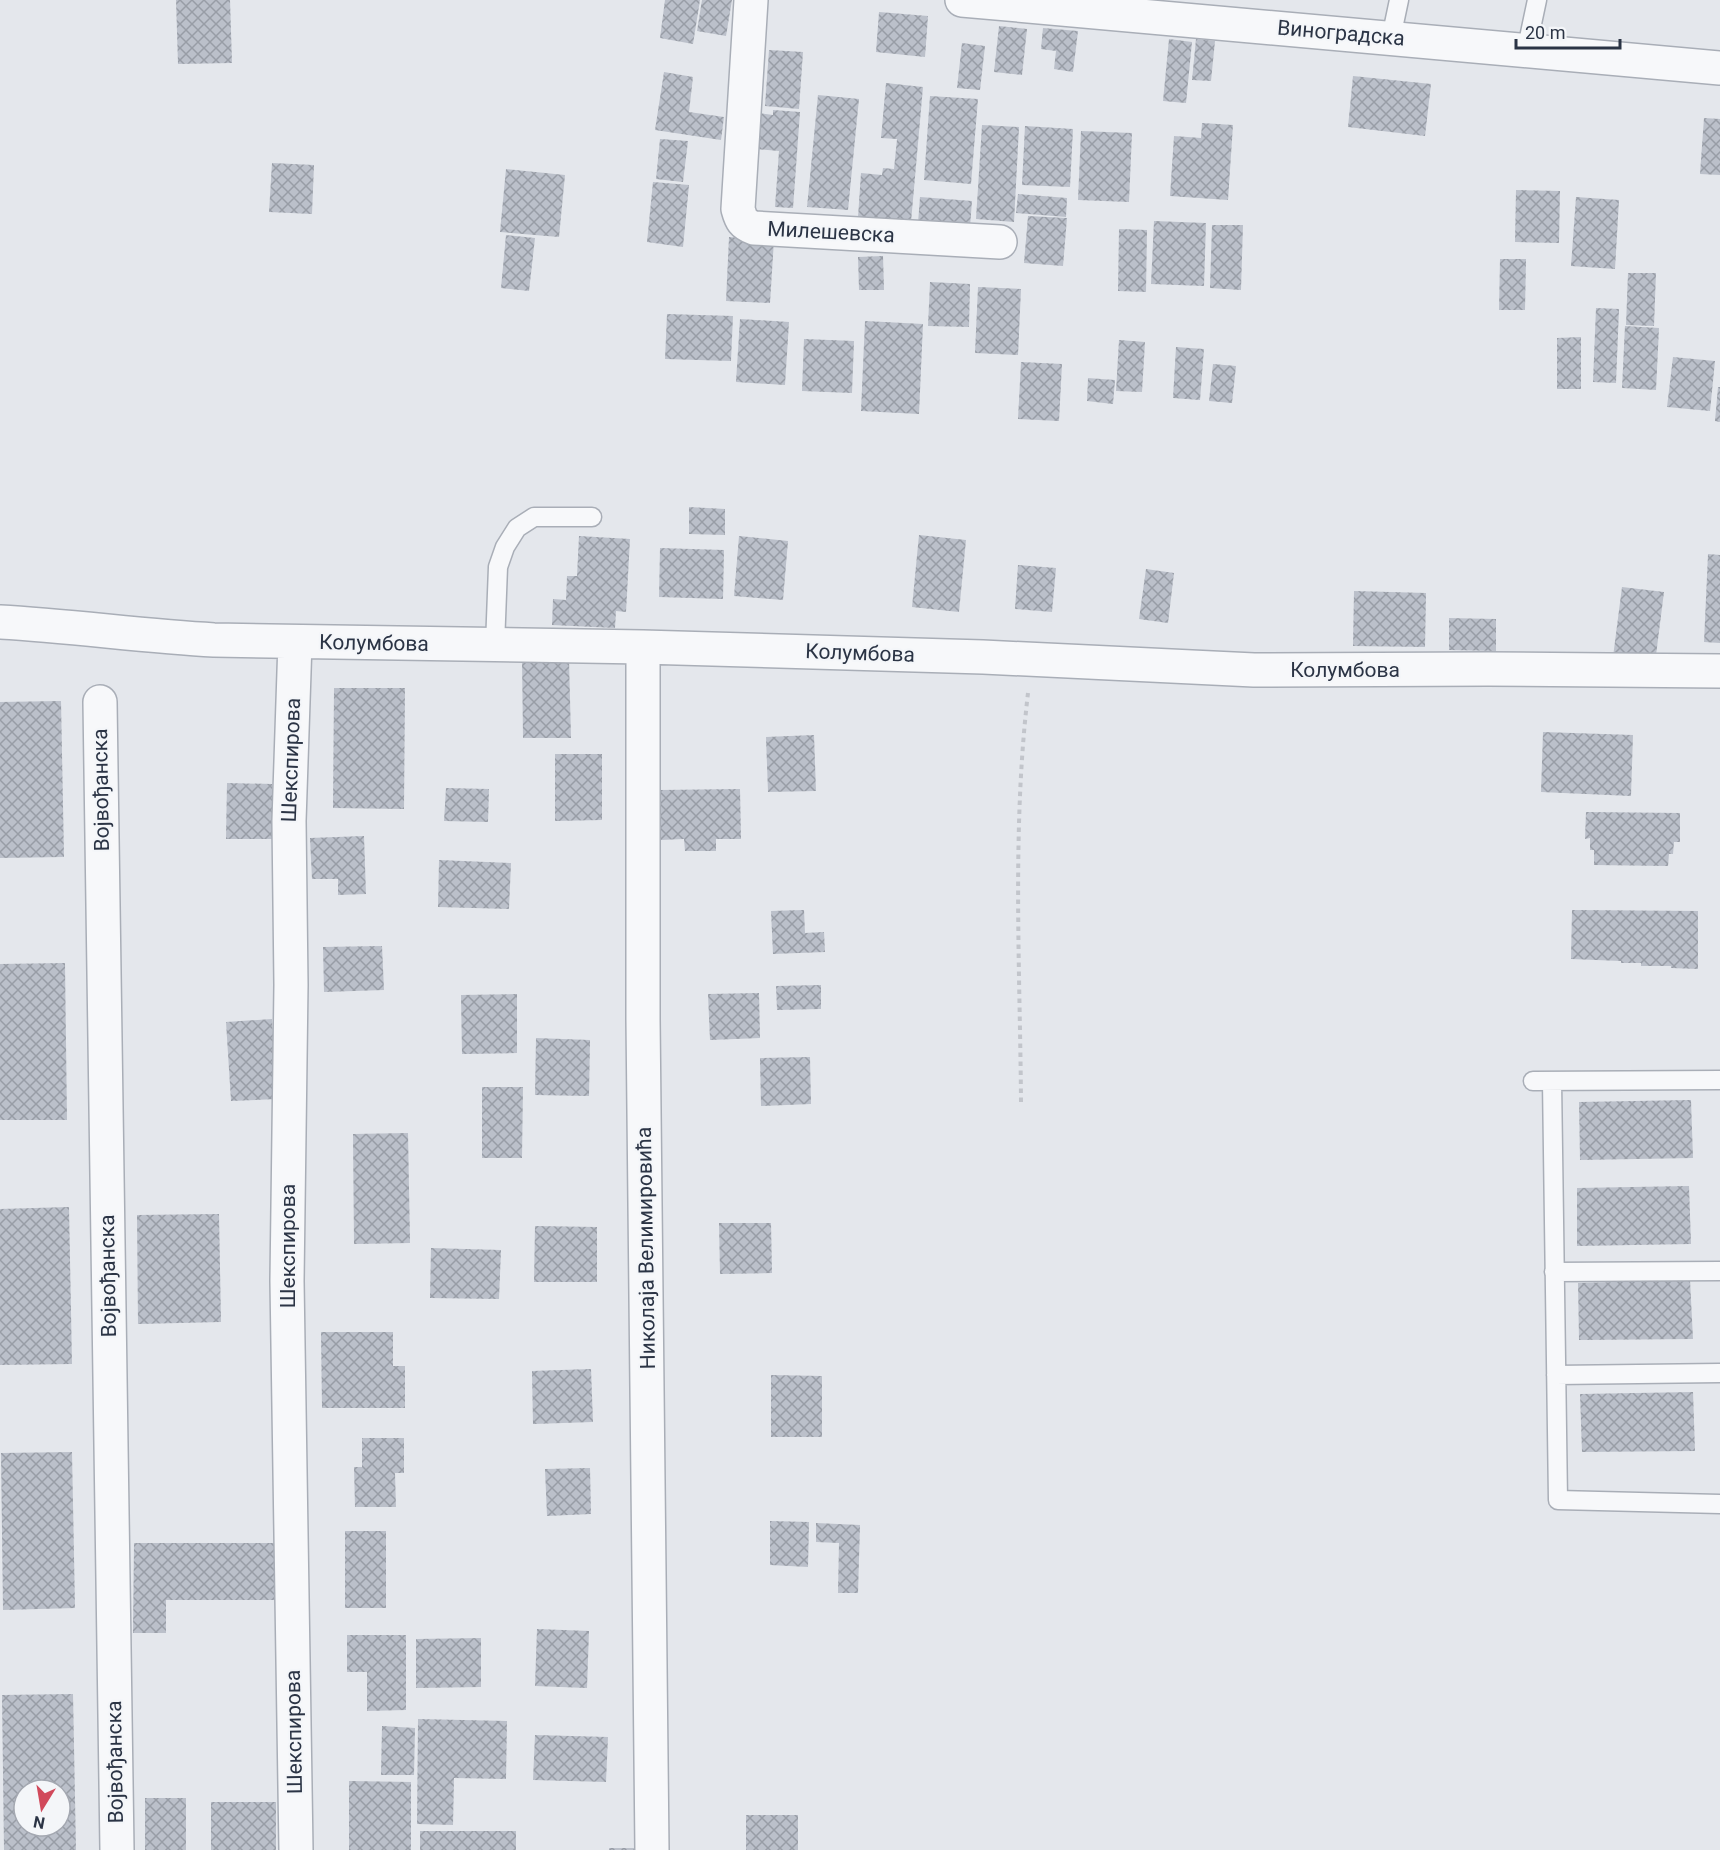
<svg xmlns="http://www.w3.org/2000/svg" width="1720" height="1850" font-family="Roboto,sans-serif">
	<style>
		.building { fill: url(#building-cross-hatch); fill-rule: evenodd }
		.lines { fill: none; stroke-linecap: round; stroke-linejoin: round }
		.service-casing { stroke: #a9aeb7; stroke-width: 21 }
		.minor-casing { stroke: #a9aeb7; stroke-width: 36 }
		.tertiary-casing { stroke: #a9aeb7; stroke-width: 36 }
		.path { stroke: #c2c5cb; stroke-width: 4; stroke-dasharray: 4.5 4.5; stroke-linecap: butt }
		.service { stroke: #f7f8fa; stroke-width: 18 }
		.minor { stroke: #f7f8fa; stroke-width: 33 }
		.tertiary { stroke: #f7f8fa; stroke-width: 33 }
		.labels { text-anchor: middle; stroke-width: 4.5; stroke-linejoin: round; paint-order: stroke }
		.street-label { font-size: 21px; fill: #2b3445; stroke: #f4f6f9 }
	</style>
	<defs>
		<pattern id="building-cross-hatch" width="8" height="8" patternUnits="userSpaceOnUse" patternTransform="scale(1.5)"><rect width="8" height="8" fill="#bbc0ca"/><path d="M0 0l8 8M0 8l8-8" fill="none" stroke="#989da6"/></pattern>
	</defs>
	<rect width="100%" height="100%" fill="#e4e7ec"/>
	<!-- building -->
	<path class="building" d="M176 0H230L232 63 178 64Z
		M665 0H700L693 44 660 38Z
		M702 0H732L726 36 697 31Z
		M879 12 928 16 925 57 876 52Z
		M999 26 1027 29 1022 75 994 72Z
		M1043 28 1078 31 1073 72 1054 69 1056 51 1041 49Z
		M1169 39 1192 42 1186 103 1163 101Z
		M1196 39 1215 41 1211 81 1192 80Z
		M962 43 985 46 980 90 957 88Z
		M769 50 803 52 799 109 765 106Z
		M664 72 693 77 689 112 724 117 721 140 655 130Z
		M1353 76 1431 84 1425 136 1348 127Z
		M886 83 923 87 911 222 858 217 861 173 882 175 883 168 894 169 897 139 881 138Z
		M818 95 859 99 848 210 807 207Z
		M930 96 978 99 971 184 924 180Z
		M773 110 800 112 793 208 775 207 779 151 755 149 758 113 773 115Z
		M1704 118 1720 119V175L1700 174Z
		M1202 123 1233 125 1228 200 1170 196 1174 136 1201 138Z
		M982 125 1019 127 1014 222 976 219Z
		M1025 126 1073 129 1070 187 1022 185Z
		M1081 131 1132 133 1129 202 1078 200Z
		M660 139 688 141 683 182 656 179Z
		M272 163 314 165 312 214 269 212Z
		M506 169 565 175 559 237 500 232Z
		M653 182 689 185 683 247 647 242Z
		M1516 190 1560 191 1559 243 1515 242Z
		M1018 194 1067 198 1066 217 1016 213Z
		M920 197 972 201 970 227 918 223Z
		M1576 197 1619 200 1615 269 1571 266Z
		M1028 216 1067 218 1063 266 1024 263Z
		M1154 221 1206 223 1204 286 1151 284Z
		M1212 225H1243L1241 290 1210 288Z
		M1119 229 1147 230 1146 292 1118 291Z
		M506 235 535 238 529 291 501 288Z
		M729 237 774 240 770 303 726 301Z
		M883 256 884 290H859L858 257Z
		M1500 259H1526L1525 310H1499Z
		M1628 273H1656L1654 326 1626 325Z
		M930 282 970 284 969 327 928 326Z
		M978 287 1021 289 1018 355 975 353Z
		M1596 308 1619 309 1616 383 1593 382Z
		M667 314 733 316 731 361 665 359Z
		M740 319 789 322 785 385 736 382Z
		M865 321 923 324 919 414 861 411Z
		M1625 326 1659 328 1656 390 1622 388Z
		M1581 337V389H1557V338Z
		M804 339 854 341 852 393 802 391Z
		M1119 340 1145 342 1142 392 1116 391Z
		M1176 347 1204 349 1200 400 1173 398Z
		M1673 357 1715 361 1710 411 1667 407Z
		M1021 362 1062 364 1059 421 1018 419Z
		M1213 364 1236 366 1232 403 1209 401Z
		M1088 378 1115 380 1113 404 1087 401Z
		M1718 387H1720V422L1715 421Z
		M689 507 725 509V535L689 534Z
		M919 535 966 540 959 612 912 607Z
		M579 536 630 539 626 612 616 611 615 628 552 625 553 599 566 600 567 576H577Z
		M739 536 788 541 783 600 734 596Z
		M660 548 724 550 723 599 659 597Z
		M1708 554 1720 555V643L1704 642Z
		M1018 565 1056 568 1052 612 1015 609Z
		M1146 569 1174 573 1168 623 1139 619Z
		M1622 587 1664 592 1655 663 1613 657Z
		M1354 591 1426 593 1425 647 1353 646Z
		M1449 618 1496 619V651L1449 650Z
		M569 659 571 738H523L522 660Z
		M334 688H405L404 809 333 808Z
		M61 701 64 857 0 858V702Z
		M1543 732 1633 735 1631 796 1541 792Z
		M814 735 816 791 768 792 766 737Z
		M555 754H602V820L555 821Z
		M227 783 272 784V839H226Z
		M446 788 489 789 488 822 444 821Z
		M740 789 741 839H716V851H685L684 839 661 840 660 790Z
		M1586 812 1680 813V842H1674L1673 854H1669L1668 866 1594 865V850H1590V838L1585 839Z
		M364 836 366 894 338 895V879H312L310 838Z
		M439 860 511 863 509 909 438 907Z
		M804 910 805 933 824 932 825 952 773 954 771 911Z
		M1572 910 1698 911V969L1671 968V966H1641V963H1621V961L1571 959Z
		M382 946 384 990 324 992 323 947Z
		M65 963 67 1120H0V964Z
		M821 985V1009L777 1010 776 986Z
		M759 993 760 1038 710 1040 708 994Z
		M517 994V1053L462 1054 461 995Z
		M272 1019 277 1099 231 1101 226 1022Z
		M536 1038 590 1040 589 1096 535 1095Z
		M810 1057 811 1104 761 1106 760 1058Z
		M482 1087H523L522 1158H482Z
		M1691 1100 1693 1158 1580 1160 1579 1102Z
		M408 1133 410 1243 354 1244 353 1134Z
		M1689 1186 1691 1244 1577 1246V1188Z
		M69 1207 72 1364 0 1365V1209Z
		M219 1214 221 1322 138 1324 137 1215Z
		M719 1223H771L772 1273 720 1274Z
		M535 1226 597 1227V1282H534Z
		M431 1248 501 1250 499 1299 430 1298Z
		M1690 1280 1693 1339 1579 1340 1578 1283Z
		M321 1332H393V1366H405V1408H322Z
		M591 1369 593 1422 533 1424 532 1371Z
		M771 1375 822 1376V1437H771Z
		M1693 1392 1695 1451 1582 1452 1580 1394Z
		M362 1438H404V1473H395L396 1507H355L354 1467H362Z
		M72 1452 75 1608 3 1610 1 1453Z
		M590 1468 591 1514 547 1516 545 1469Z
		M770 1521 809 1522 808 1567 770 1565Z
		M816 1523 860 1525 858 1593H838L839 1543 816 1542Z
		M345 1531H386V1608H345Z
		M134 1543H277V1600H166V1633H133Z
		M537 1629 589 1631 587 1688 535 1686Z
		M347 1635H406V1710L367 1711V1672H347Z
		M481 1638V1687L416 1688V1639Z
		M73 1694 76 1850H4L2 1695ZM24 1790H60V1826H24Z
		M418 1719 507 1721 506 1779 454 1778 453 1825 417 1824Z
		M382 1726 415 1728 414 1775H381Z
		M535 1735 608 1737 606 1782 533 1780Z
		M349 1781 411 1782V1850H349Z
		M145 1798H186V1850H145Z
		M211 1802H276V1850H211Z
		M746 1815H798V1850H746Z
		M420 1831H516V1850H420Z
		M609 1848H638L639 1850H609Z"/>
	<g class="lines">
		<defs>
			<path id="service" d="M1391 38 1399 0
				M1526 52 1537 0
				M495 645 498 567 505 547 517 528 534 517H592
				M1533 1081 1720 1080
				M1552 1081 1558 1500 1720 1504
				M1554 1272 1720 1271
				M1556 1375 1720 1373"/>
			<path id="minor" d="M751 0 738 209C741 220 743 224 754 228L1000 242
				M0 622C71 626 143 636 214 640L643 647 983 657 1254 670 1488 669 1720 671
				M295 642 289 821 291 985 287 1281 296 1850
				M643 647V1019L652 1850
				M100 702 117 1850"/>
			<path id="tertiary" d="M962 0 1720 68"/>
		</defs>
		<!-- service casing -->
		<use href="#service" class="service-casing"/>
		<!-- minor casing -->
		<use href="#minor" class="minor-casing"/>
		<!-- tertiary casing -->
		<use href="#tertiary" class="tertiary-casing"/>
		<!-- path -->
		<path class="path" d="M1021 1102C1020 966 1012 829 1028 693"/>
		<!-- service -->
		<use href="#service" class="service"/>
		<!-- minor -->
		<use href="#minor" class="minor"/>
		<!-- tertiary -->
		<use href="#tertiary" class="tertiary"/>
	</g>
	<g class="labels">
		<!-- street labels -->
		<g class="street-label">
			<text transform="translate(1341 33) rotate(5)" y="7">Виноградска</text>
			<text transform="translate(831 232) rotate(3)" y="7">Милешевска</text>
			<text transform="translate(374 643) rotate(1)" y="7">Колумбова</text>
			<text transform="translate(860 653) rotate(2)" y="7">Колумбова</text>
			<text x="1345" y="677">Колумбова</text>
			<text transform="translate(291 760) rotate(-88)" y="7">Шекспирова</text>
			<text transform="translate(101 790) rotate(-91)" y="7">Војвођанска</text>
			<text transform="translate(288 1246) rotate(-90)" y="7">Шекспирова</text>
			<text transform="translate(646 1248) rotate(-91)" y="7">Николаја Велимировића</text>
			<text transform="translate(108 1276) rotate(-91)" y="7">Војвођанска</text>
			<text transform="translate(294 1732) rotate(-91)" y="7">Шекспирова</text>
			<text transform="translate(115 1762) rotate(-91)" y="7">Војвођанска</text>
		</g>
	</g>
	<!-- north arrow -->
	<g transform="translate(42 1808) rotate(191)"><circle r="28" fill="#f4f6f9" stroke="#a4a8b1" stroke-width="1.5"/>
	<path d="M0-4.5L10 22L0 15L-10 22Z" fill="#d1495b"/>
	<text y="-9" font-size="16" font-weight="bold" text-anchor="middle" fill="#2b3445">N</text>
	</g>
	<!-- scale -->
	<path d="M1516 39v9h104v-9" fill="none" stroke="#2b3445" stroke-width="3"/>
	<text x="1525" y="39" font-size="18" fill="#2b3445" stroke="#f4f6f9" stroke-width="4.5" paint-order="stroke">20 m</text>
</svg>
